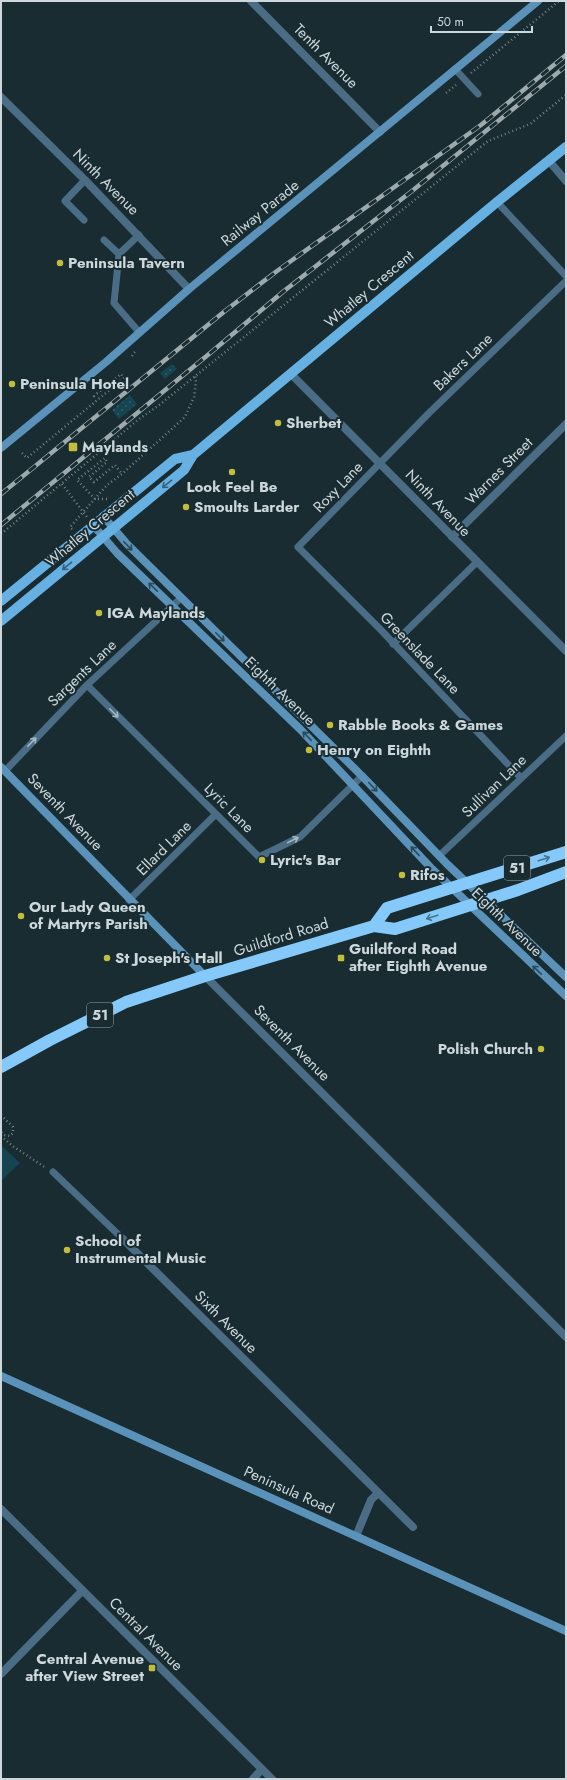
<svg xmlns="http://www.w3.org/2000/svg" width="567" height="1780" font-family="Jost,sans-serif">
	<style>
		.green { fill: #154551 }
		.garden { fill: url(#garden-dots) }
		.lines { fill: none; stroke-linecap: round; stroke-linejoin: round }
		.path { stroke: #738387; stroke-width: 2.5; stroke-dasharray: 1 3; stroke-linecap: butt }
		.lane { stroke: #4a6c85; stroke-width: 7 }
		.street { stroke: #4a6c85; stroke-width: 8 }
		.secondary { stroke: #5a92b9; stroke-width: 8 }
		.primary { stroke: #66b0e2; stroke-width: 10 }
		.highway { stroke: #84c9f9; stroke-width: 12 }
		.rail-casing { stroke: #9caaae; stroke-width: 4.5 }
		.rail { stroke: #182c31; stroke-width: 3; stroke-dasharray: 9; stroke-linecap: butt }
		.oneway { stroke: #376178 }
		.oneway2 { stroke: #2c4b5a }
		.oneway3 { stroke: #a5b8c1 }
		.oneway4 { stroke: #49738b }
		.poi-dot { fill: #c3bd3e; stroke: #182c31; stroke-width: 1.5 }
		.labels { text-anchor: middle; stroke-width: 4; stroke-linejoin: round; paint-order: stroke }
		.shield { fill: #182c31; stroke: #96a4a8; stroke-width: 1 }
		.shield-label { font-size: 14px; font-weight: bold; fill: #ccd8db }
		.street-label { font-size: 15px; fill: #ccd8db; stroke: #182c31 }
		.poi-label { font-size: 15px; font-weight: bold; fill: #ccd8db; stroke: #182c31; text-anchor: start }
	</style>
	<defs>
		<pattern id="garden-dots" width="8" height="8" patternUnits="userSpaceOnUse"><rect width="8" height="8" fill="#154551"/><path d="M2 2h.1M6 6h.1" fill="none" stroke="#365f69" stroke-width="1.8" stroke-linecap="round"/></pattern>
	</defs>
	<rect width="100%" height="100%" fill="#182c31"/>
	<!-- green -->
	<path class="green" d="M1 1145 20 1163 1 1181Z"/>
	<!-- garden -->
	<path class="garden" d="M172 364 177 369 165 379 160 373Z
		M130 395 137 404 119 419 112 410Z"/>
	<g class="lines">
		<!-- path -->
		<path class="path" d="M471 73 559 1
			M446 93 456 85
			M132 356 136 350
			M22 453 27 458 124 378 121 374 94 396 92 394
			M62 484 87 517
			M107 499H95L77 480 105 458 107 462 89 477 94 482 115 465 122 474
			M72 529 70 527 107 485 122 474 185 417 194 397 196 382 195 375
			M1 534 139 419 158 406 488 141 530 124 566 95
			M1 1115 13 1127V1133L10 1136 4 1135 1 1132
			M1 1136 14 1147 46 1168"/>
		<!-- lane -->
		<path class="lane" d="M455 69 478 94
			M497 202 566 276
			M84 220 65 201 85 180
			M139 235 119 254 114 303 139 332
			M104 240 119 254
			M393 644 477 562
			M87 685 259 857 300 837 362 776
			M5 771 87 685 181 598
			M521 778 381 630 298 547 429 413 566 281
			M439 856 566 736
			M129 900 216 814
			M53 1172 123 1239"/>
		<!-- street -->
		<path class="street" d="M251 1 380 132
			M1 97 85 180 189 289
			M549 161 566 181
			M291 374 566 651
			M452 537 566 424
			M205 976 566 1337
			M123 1239 413 1527
			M1 1509 272 1779
			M356 1536 371 1500 378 1493
			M1 1674 82 1591
			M253 1779 262 1769"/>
		<!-- secondary -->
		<path class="secondary" d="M1 448 106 362 189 289 538 1
			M103 516 127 544 362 776 447 864 566 977
			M93 525 117 553 300 729 432 869 566 996
			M1 767 205 976
			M1 1376 566 1631"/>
		<!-- primary -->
		<path class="primary" d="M1 601 175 459 193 455
			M1 621 184 470 193 455 497 202 566 147"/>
		<!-- highway -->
		<path class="highway" d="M374 926 387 908 566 852
			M1 1067 50 1040 126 1002 205 976 374 926 395 929 518 890 566 872"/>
		<defs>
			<path id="rail" d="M1 494 225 311 277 271 481 125 566 55
				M1 525 209 354 284 291 412 191 566 66"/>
		</defs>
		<!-- rail casing -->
		<use href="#rail" class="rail-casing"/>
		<!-- rail -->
		<use href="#rail" class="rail"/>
	</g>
	<!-- one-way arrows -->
	<defs><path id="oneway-shaft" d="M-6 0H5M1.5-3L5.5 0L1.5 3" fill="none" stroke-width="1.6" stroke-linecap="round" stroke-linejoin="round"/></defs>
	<g class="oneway">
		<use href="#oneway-shaft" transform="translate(167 484) rotate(141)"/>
		<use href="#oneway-shaft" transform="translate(67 566) rotate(140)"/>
	</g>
	<g class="oneway2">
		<use href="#oneway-shaft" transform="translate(128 546) rotate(46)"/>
		<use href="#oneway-shaft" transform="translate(153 587) rotate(-136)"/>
		<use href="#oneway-shaft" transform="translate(220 637) rotate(45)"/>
		<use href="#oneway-shaft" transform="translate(307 736) rotate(-134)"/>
		<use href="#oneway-shaft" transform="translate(373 787) rotate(46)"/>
		<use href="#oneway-shaft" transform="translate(415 851) rotate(-133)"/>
		<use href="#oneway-shaft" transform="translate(537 970) rotate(-136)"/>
	</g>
	<g class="oneway3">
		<use href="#oneway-shaft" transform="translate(114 713) rotate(45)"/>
		<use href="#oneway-shaft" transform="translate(32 742) rotate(-46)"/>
		<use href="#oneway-shaft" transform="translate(293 840) rotate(-26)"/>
	</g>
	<g class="oneway4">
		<use href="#oneway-shaft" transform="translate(544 859) rotate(-18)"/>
		<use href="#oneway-shaft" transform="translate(432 917) rotate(162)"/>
	</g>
	<!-- markers -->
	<g class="poi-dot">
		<circle cx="60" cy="263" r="4"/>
		<circle cx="12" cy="384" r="4"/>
		<circle cx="278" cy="423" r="4"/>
		<rect x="68" y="442" width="10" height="10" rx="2"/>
		<circle cx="232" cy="472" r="4"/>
		<circle cx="186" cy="507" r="4"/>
		<circle cx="99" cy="613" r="4"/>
		<circle cx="330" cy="725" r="4"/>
		<circle cx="309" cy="750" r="4"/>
		<circle cx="262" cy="860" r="4"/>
		<circle cx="402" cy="875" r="4"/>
		<circle cx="21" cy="916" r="4"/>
		<circle cx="107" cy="958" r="4"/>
		<rect x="337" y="954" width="8" height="8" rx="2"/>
		<circle cx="541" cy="1049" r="4"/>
		<circle cx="67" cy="1250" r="4"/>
		<rect x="148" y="1664" width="8" height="8" rx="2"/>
	</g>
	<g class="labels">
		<!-- shield labels -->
		<g class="shield">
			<rect x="504" y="856" width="26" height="24" rx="3"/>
			<rect x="87" y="1003" width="26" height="24" rx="3"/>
		</g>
		<g class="shield-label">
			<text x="517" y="873">51</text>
			<text x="100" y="1020">51</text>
		</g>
		<!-- street labels -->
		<g class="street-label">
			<text transform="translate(326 56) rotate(45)" y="5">Tenth Avenue</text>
			<text transform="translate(106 182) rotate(45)" y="5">Ninth Avenue</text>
			<text transform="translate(260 213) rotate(-39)" y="5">Railway Parade</text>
			<text transform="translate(369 289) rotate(-40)" y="5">Whatley Crescent</text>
			<text transform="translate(463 362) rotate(-44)" y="5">Bakers Lane</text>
			<text transform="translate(499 471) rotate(-45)" y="5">Warnes Street</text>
			<text transform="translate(338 487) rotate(-46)" y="5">Roxy Lane</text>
			<text transform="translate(438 503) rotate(46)" y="5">Ninth Avenue</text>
			<text transform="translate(90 528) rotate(-40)" y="5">Whatley Crescent</text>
			<text transform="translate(420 653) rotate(46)" y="5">Greenslade Lane</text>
			<text transform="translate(82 673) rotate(-44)" y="5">Sargents Lane</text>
			<text transform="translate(280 691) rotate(44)" y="5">Eighth Avenue</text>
			<text transform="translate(494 786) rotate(-44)" y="5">Sullivan Lane</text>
			<text transform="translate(229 808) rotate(45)" y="5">Lyric Lane</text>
			<text transform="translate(65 812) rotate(46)" y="5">Seventh Avenue</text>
			<text transform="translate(164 848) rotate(-45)" y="5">Ellard Lane</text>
			<text transform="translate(507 922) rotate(44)" y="5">Eighth Avenue</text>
			<text transform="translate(281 937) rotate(-17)" y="5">Guildford Road</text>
			<text transform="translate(292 1043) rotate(45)" y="5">Seventh Avenue</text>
			<text transform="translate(226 1322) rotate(45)" y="5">Sixth Avenue</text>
			<text transform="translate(289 1490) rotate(24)" y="5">Peninsula Road</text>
			<text transform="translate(146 1634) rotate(45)" y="5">Central Avenue</text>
		</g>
		<!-- poi labels -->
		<g class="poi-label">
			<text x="68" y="268">Peninsula Tavern</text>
			<text x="20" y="389">Peninsula Hotel</text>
			<text x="286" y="428">Sherbet</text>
			<text x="82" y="452">Maylands</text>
			<text x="232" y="492" text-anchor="middle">Look Feel Be</text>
			<text x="194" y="512">Smoults Larder</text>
			<text x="107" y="618">IGA Maylands</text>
			<text x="338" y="730">Rabble Books &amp; Games</text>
			<text x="317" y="755">Henry on Eighth</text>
			<text x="270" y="865">Lyric's Bar</text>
			<text x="410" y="880">Rifos</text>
			<text x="29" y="912">Our Lady Queen<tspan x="29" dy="17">of Martyrs Parish</tspan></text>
			<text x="349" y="954">Guildford Road<tspan x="349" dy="17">after Eighth Avenue</tspan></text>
			<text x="115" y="963">St Joseph's Hall</text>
			<text x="533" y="1054" text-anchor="end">Polish Church</text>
			<text x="75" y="1246">School of<tspan x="75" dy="17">Instrumental Music</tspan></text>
			<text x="144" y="1664" text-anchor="end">Central Avenue<tspan x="144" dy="17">after View Street</tspan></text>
		</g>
	</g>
	<!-- border -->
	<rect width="567" height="1780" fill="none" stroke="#ccd8db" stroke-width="4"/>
	<!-- scale -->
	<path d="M431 26v6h101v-6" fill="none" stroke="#ccd8db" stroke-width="2"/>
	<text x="437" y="26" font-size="12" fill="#ccd8db" stroke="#182c31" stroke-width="3" paint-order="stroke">50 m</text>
</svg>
